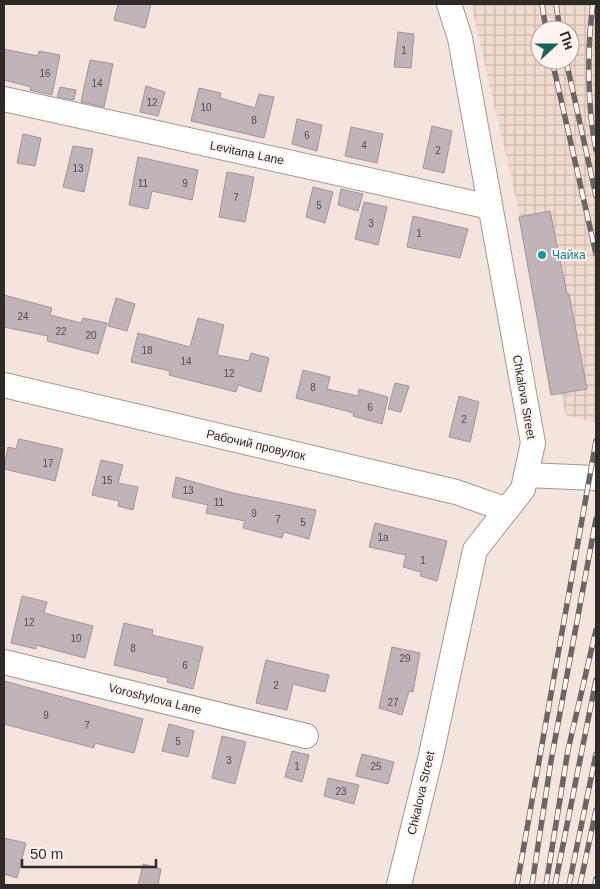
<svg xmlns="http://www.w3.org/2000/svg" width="600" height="889" font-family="Helvetica,sans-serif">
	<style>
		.industrial { fill: url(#industrial-grid); fill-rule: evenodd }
		.building { fill: #c1b3ba; stroke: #a0939a }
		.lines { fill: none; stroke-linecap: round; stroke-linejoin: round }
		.minor-casing { stroke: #a39690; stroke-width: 26 }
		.minor { stroke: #fff; stroke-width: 24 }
		.rail-casing { stroke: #6d6561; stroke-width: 5.5 }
		.rail { stroke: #fef3ed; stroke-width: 4; stroke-dasharray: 11; stroke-linecap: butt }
		.culture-dot { fill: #0f9aa8; stroke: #fef3ed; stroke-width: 2 }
		.labels { text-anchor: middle; stroke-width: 4; stroke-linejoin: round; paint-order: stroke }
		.number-label { font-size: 10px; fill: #544c4c }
		.street-label { font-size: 12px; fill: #2f2a27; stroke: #fef3ed }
		.culture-label { font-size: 12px; fill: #0d838f; stroke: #fef3ed; text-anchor: start }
	</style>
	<defs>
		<pattern id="industrial-grid" width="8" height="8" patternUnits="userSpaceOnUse" patternTransform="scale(1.25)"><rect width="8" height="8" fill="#f0d9cd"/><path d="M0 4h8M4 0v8" fill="none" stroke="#cebab0"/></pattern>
	</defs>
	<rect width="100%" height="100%" fill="#f3e5de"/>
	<!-- industrial -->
	<path class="industrial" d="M471 4H596V423L566 415ZM540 30H570V60H540Z"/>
	<!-- building -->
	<path class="building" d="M118 4H151L145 28 114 20Z
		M398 32 414 34 411 68 394 67Z
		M4 49 38 56 39 51 60 55 52 95 30 90 31 87 4 80Z
		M90 60 113 64 104 107 81 102Z
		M146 86 165 92 158 116 140 112Z
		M60 87 76 90 74 100 57 97Z
		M199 88 221 93 220 98 255 108 259 94 274 97 264 138 191 121Z
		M297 119 322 125 317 151 292 144Z
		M432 126 452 131 444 173 423 168Z
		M351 127 383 134 377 163 345 156Z
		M23 134 41 138 35 166 17 163Z
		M73 146 93 149 84 192 63 187Z
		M138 157 198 170 192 200 152 191 148 209 129 205Z
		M227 172 254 177 245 222 219 217Z
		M313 187 333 192 325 223 306 217Z
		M341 189 363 194 358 211 338 205Z
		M364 202 387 207 378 245 355 239Z
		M550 211 567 294H569L587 389 551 395 519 217Z
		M413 216 468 229 460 258 407 247Z
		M4 295 52 308 50 315 81 323 83 318 107 323 98 354 47 341 48 336 4 327Z
		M116 298 135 304 127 331 108 326Z
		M198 318 224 325 217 355 249 361 251 353 269 358 261 392 238 385 236 392 169 375 170 371 131 362 138 333 190 347Z
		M303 370 330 377 327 389 358 396 359 389 388 397 382 424 353 416 354 413 296 398Z
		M395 383 409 386 401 412 388 409Z
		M459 396 479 402 470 442 449 437Z
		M19 439 63 449 55 481 4 469 8 447 16 449Z
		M101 460 123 465 118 483 138 487 133 510 118 506 119 501 92 495Z
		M176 477 233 493 316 510 309 539 284 532 282 538 243 528 245 521 206 513 208 505 172 497Z
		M375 523 447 541 437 581 420 576 421 572 403 567 406 555 369 547Z
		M22 596 47 602 44 613 93 626 85 658 36 645V649L11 643Z
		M124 623 153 630 152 635 203 647 193 689 167 682 168 678 114 665Z
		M392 647 420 653 413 692 409 691 402 715 379 708Z
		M266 660 329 675 325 692 293 684 287 710 256 703Z
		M4 681 143 719 134 753 95 743 94 748 4 724Z
		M169 724 194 731 188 757 162 751Z
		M222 736 246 742 235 784 212 778Z
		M292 751 309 755 302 782 285 777Z
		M362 754 394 762 388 784 356 776Z
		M328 778 359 785 354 804 324 796Z
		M4 838 26 843 17 878 4 874Z
		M143 864 161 869 158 885H138Z"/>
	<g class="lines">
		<defs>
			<path id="minor" d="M4 99 490 207
				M4 385 456 492 507 510
				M526 475 596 478
				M4 662 306 736
				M399 885 431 755 475 550 523 489 533 443 460 38 449 4"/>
		</defs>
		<!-- minor casing -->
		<use href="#minor" class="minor-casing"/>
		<!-- minor -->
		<use href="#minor" class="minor"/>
		<defs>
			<path id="rail" d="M542 4 546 30
				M556 4 560 30
				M593 4C587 47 587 107 596 150
				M552 60 596 254
				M566 60 596 196
				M517 885 596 441
				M532 885 551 761 596 519
				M546 885 568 750 596 630
				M555 885 596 680
				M569 885 596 754
				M580 885 596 810
				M595 885 596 879"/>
		</defs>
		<!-- rail casing -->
		<use href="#rail" class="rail-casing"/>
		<!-- rail -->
		<use href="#rail" class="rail"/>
	</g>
	<!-- markers -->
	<circle class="culture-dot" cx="542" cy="255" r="5"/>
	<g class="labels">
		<!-- number labels -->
		<g class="number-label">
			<text x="404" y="54">1</text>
			<text x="45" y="77">16</text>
			<text x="97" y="87">14</text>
			<text x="152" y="106">12</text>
			<text x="206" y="111">10</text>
			<text x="254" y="124">8</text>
			<text x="307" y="139">6</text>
			<text x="364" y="149">4</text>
			<text x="438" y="154">2</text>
			<text x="78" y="172">13</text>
			<text x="143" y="187">11</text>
			<text x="185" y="187">9</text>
			<text x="236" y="201">7</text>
			<text x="319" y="209">5</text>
			<text x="371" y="227">3</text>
			<text x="419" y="237">1</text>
			<text x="23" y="320">24</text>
			<text x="61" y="335">22</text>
			<text x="91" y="339">20</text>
			<text x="147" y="354">18</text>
			<text x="186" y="365">14</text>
			<text x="229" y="377">12</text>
			<text x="313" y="391">8</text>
			<text x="370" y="411">6</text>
			<text x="464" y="423">2</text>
			<text x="48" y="467">17</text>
			<text x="107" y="484">15</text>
			<text x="188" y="494">13</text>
			<text x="219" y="506">11</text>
			<text x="254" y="517">9</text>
			<text x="278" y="523">7</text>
			<text x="303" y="526">5</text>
			<text x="383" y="541">1а</text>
			<text x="423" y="564">1</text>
			<text x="29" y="626">12</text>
			<text x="76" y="642">10</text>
			<text x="133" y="652">8</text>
			<text x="405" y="662">29</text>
			<text x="185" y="669">6</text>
			<text x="276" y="689">2</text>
			<text x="393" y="706">27</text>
			<text x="46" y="719">9</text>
			<text x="87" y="729">7</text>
			<text x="178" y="745">5</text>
			<text x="229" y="764">3</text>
			<text x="297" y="770">1</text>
			<text x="376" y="770">25</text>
			<text x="341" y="795">23</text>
		</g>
		<!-- street labels -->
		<g class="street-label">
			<text transform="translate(247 153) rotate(12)" y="4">Levitana Lane</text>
			<text transform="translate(524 397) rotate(80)" y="4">Chkalova Street</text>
			<text transform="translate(256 445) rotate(13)" y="4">Рабочий провулок</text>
			<text transform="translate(155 699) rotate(14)" y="4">Voroshylova Lane</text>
			<text transform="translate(421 793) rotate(-77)" y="4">Chkalova Street</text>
		</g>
		<!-- culture labels -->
		<g class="culture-label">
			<text x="552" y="259">Чайка</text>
		</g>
	</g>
	<!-- border -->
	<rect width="600" height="889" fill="none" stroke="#2f2a27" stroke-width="10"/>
	<!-- north arrow -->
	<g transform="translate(555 45) rotate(69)"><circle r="24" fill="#fef3ed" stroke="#aba39e"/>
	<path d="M0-4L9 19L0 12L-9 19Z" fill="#1a6358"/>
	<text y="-8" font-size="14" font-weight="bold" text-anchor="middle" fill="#2f2a27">Пн</text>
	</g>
	<!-- scale -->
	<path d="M22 859v8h134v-8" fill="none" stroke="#2f2a27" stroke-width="2.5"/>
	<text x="30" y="859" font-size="15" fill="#2f2a27" stroke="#fef3ed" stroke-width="4" paint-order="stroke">50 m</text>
</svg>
